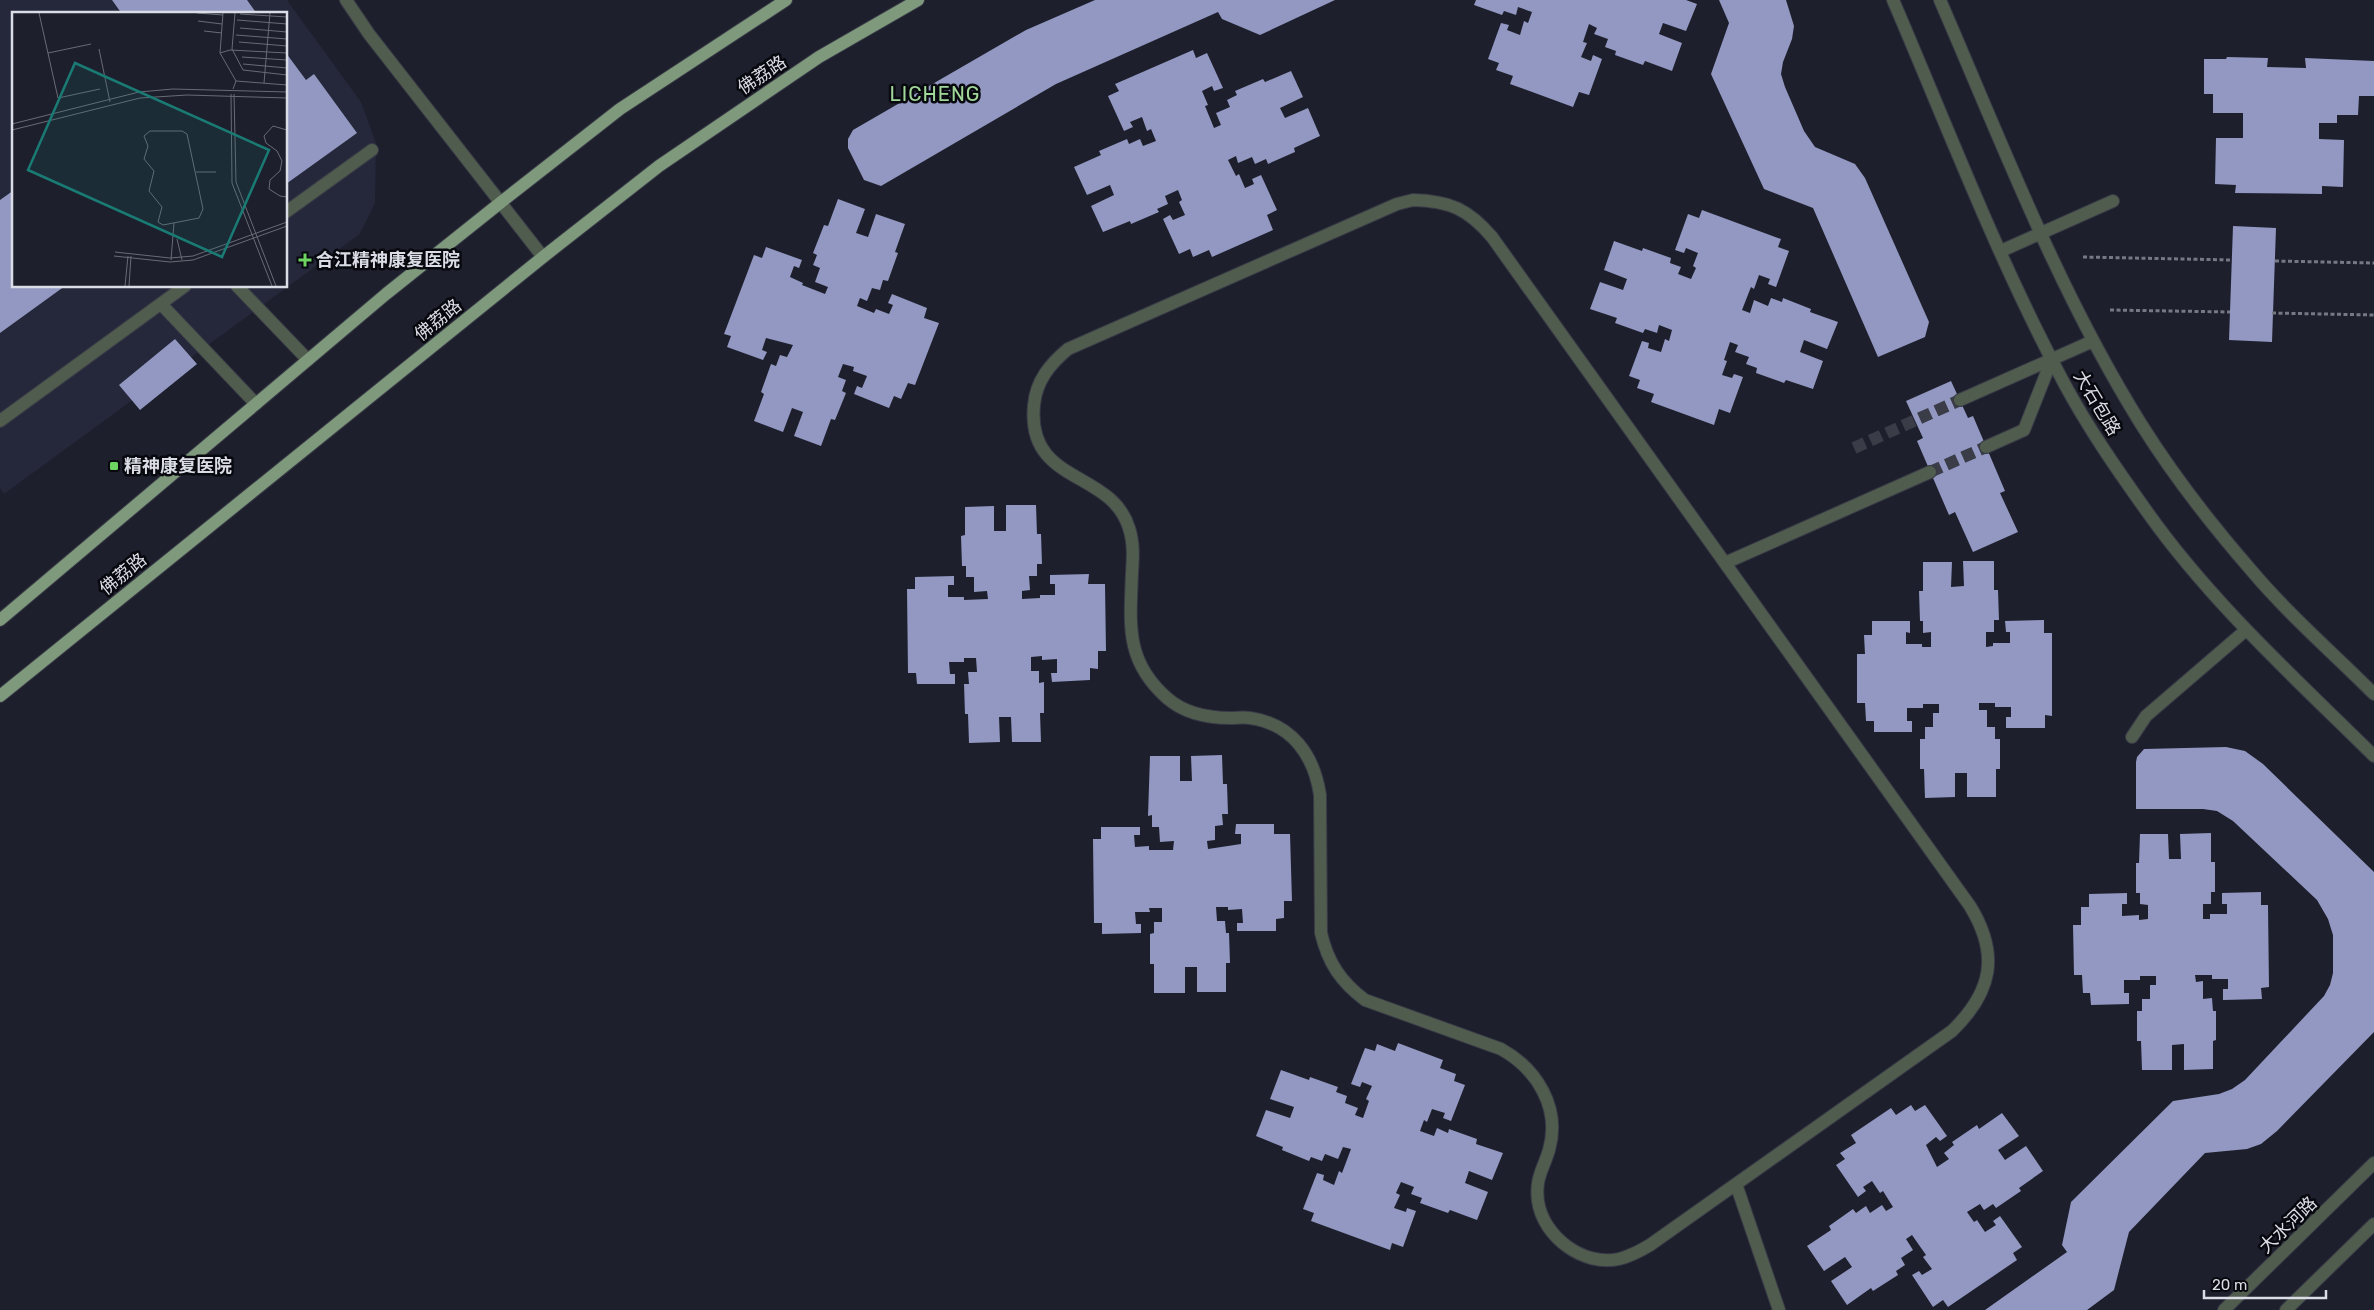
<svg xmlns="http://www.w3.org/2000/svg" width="2374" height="1310" font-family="Rubik,'Noto Sans SC',sans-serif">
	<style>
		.built { fill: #25273a; fill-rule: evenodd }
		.building { fill: #9298c1 }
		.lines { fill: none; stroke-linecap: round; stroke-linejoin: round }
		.minor-tunnel { stroke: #3a3c48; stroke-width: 12; stroke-dasharray: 12 6; stroke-linecap: butt }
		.minor-casing { stroke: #383a46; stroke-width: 14 }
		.major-casing { stroke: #383a46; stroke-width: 14 }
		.path { stroke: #767883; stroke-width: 3; stroke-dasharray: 4 2.5; stroke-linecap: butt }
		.minor { stroke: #505c4e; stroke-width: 12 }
		.major { stroke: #7f997c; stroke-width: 12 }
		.poi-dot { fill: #6ed361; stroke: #08090f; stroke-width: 2 }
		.labels { text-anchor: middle; stroke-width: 5; stroke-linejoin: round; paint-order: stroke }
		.street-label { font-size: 18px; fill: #dbdde6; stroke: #08090f }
		.poi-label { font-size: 18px; font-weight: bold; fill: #dbdde6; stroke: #08090f; text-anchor: start }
		.quarter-label { font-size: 20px; letter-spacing: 1px; fill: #a2d79a; stroke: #08090f }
		.inset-road { fill: none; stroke: #696b76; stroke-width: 1 }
		.view { fill: #197b74; fill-opacity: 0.15; stroke: #197b74; stroke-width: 2.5 }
		.inset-edge { fill: none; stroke: #dbdde6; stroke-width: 2.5 }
	</style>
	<rect width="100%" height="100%" fill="#1d1f2c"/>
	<!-- built -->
	<path class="built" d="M0 0H287L361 102 376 143 375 203 360 234 4 494 0 488ZM14 14H286V286H14Z"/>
	<!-- building -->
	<path class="building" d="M112 0H247L257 14H122Z
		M1095 0H1335L1260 35 1222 19 1218 12 1056 84 881 186 864 180 848 148V139L853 130 1026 30Z
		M1476 0H1686L1697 4 1686 31 1663 23 1659 34 1682 43 1672 71 1645 61 1643 65 1615 55 1616 51 1605 47 1608 39 1594 34 1597 28 1589 24 1583 42 1587 43 1581 57 1591 61 1593 55 1602 59 1589 95 1579 92 1573 107 1510 84 1513 76 1496 70 1499 63 1488 59 1501 23 1509 25 1507 30 1520 35 1524 21 1528 23 1532 12 1518 7 1516 15 1504 11 1502 15 1474 5Z
		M1719 0H1786L1794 26 1792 39 1783 62 1781 74 1785 87 1804 131 1815 147 1855 164 1865 178 1929 322 1925 337 1878 357 1813 208 1764 189 1711 74 1729 23Z
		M1193 50 1196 58 1207 53 1223 88 1214 91 1212 86 1202 91 1208 105 1205 106 1214 128 1221 125 1216 113 1230 107 1227 100 1237 95 1235 91 1263 79 1265 82 1291 71 1303 97 1280 108 1285 118 1308 108 1320 136 1294 148 1295 152 1268 164 1266 159 1255 164 1252 157 1238 163 1236 156 1228 160 1236 176 1239 174 1245 188 1254 184 1252 179 1261 175 1277 210 1267 215 1273 230 1212 257 1209 250 1193 257 1190 249 1179 254 1163 219 1170 215 1173 220 1185 215 1179 202 1182 200 1178 190 1165 196 1168 204 1157 209 1159 212 1131 224 1130 221 1103 232 1091 206 1114 195 1110 185 1087 195 1074 167 1101 155 1099 151 1127 139 1129 144 1140 139 1143 146 1156 141 1151 129 1147 131 1142 117 1130 122 1133 127 1124 131 1108 96 1119 91 1115 84Z
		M286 53 306 80 314 74 357 133 286 184Z
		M2227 57 2268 58 2267 67 2306 68 2305 58 2374 61V96H2359L2358 115H2337V123H2319V139L2344 140 2343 187 2322 186V194L2235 193 2236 185 2215 184 2216 138H2243V113H2213V94H2204V59H2226Z
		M14 190V286H65L0 333V200Z
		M838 199 865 209 856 233 868 237 876 214 905 224 895 252 898 253 888 281 883 280 880 290 872 288 867 301 860 298 857 306 874 313 876 309 889 314 893 305 888 303 892 294 927 308 924 318 939 323 915 385 908 383 901 399 894 396 889 408 854 394 857 386 862 388 867 376 853 371 854 367 843 364 838 377 846 380 842 391 846 393 835 420 831 419 821 446 794 436 803 412 792 408 783 432 754 421 764 394 761 392 771 364 776 366 780 355 787 357 793 345 766 338 762 350 767 352 763 360 727 347 731 336 724 334 754 255 762 258 766 247 802 260 799 268 794 266 790 277 803 283 802 285 825 294 828 287 815 282 820 268 813 265 817 255 813 253 824 225 828 226Z
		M1702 210 1781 239 1778 247 1789 251 1776 287 1768 284 1770 279 1759 275 1754 289 1751 287 1742 310 1750 313 1754 300 1768 306 1771 298 1782 302 1783 298 1811 309 1810 312 1838 322 1827 349 1804 340 1800 352 1823 361 1813 389 1786 380 1784 383 1756 373 1757 368 1746 364 1749 357 1735 352 1738 345 1730 342 1724 360 1727 361 1722 375 1732 378 1734 374 1743 377 1730 413 1719 409 1714 425 1651 402 1654 394 1637 388 1640 380 1629 376 1642 341 1649 343 1648 348 1661 352 1665 339 1669 341 1672 330 1659 325 1657 333 1645 329 1643 333 1615 323 1617 318 1590 309 1600 282 1623 290 1627 279 1604 270 1614 241 1642 251 1643 248 1671 258 1670 263 1681 267 1678 274 1691 279 1696 268 1693 266 1698 253 1686 248 1684 253 1675 250 1688 214 1699 218Z
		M2233 226 2276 228 2272 342 2229 340Z
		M175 339 197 364 140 410 119 385Z
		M1951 381 1968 418 1973 416 2005 491 2000 493 2018 532 1973 552 1955 512 1949 515 1917 441 1923 438 1906 401Z
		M1006 505H1036L1037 534H1041L1042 564H1037V576H1029L1030 590 1022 591V599L1040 598V595H1055V584H1050V575L1089 574 1088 584H1105L1106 651H1098V669L1090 668V680L1052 682 1051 673H1057V659L1042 660V656L1031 657V671H1039V683L1044 682V713H1040L1041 742H1012L1011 717H999L1000 742 969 743 968 714H965L964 684H969L968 672H977L976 658H964V662H949L950 674H955V684H917L916 673H908L907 589H915V577L954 576V585H948V597H964V600L988 599 987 591 974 592V577H966V566H962L961 536 965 535V507L994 506V531H1006Z
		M1963 561H1994V590H1998L1999 620H1994V632H1986V647L1993 646V643H2010V632H2006L2005 621 2044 620V633H2052V716L2045 715V728H2006V717H2011V707H1995V703H1979V710H1987V727H1995V739H2000V769H1996V797H1967V773H1955V797L1925 798 1924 769H1920V739H1925V727H1933V713H1939V704H1923V708H1907V721H1912V732H1874V721H1866L1865 703H1857V654H1865L1864 635H1872V621H1910V633L1906 632V644H1922V647H1931V632L1923 633V621H1920L1919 591H1923V562H1952L1951 587 1964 586Z
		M2226 747 2245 751 2263 764 2374 872V1032L2277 1131 2261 1144 2247 1149 2205 1153 2129 1232 2114 1290 2087 1310H1985L2067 1252 2062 1245 2071 1202 2173 1101 2219 1094 2232 1089 2245 1080 2324 996 2330 985 2333 973V935L2328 919 2317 900 2233 821 2217 811 2203 809H2136V762L2137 757 2144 749Z
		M1222 755 1223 784H1227L1228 814H1222L1223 825 1215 826V840L1207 841 1208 849 1241 844V834H1235L1236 824H1274V834H1290L1292 901H1284V918L1276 919V931H1237V923H1243L1242 909 1228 910V907H1216L1217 921H1225L1226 933H1229L1230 963H1226V992H1197V967H1185V993H1154V964H1150V934L1154 933V922H1162V908H1149L1150 912H1135L1136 924H1141V933L1102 934V923H1094L1093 839H1101V827H1140V835H1134L1135 847 1149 846V850H1173L1174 841 1160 842 1159 827H1152V815L1148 816 1150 756H1180V781H1192L1191 756Z
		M2211 833V862H2215V892H2211V904H2203V919H2210V914H2227V904H2222V893L2261 892V905H2268L2269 987 2261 988 2262 999 2223 1000V989H2228V979H2212V975H2195L2196 982 2203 981V999L2212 998 2213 1011H2216V1040L2213 1041V1069L2184 1070V1044L2172 1045V1070H2142L2141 1041H2137V1011H2142V999H2150V985H2156V976H2140V980H2124V993H2129V1004L2091 1005 2090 993H2083L2082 975H2074L2073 925H2081V907H2089V894L2127 893V904H2122V916L2139 915V920L2148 919V905L2140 904V893H2136V863H2139L2140 834H2168L2169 859H2181L2180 834Z
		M1398 1043 1443 1060 1440 1068 1456 1074 1454 1081 1465 1085 1451 1121 1443 1118 1445 1113 1432 1109 1427 1122 1424 1120 1420 1131 1434 1136 1437 1128 1448 1133 1449 1129 1477 1139 1476 1144 1503 1153 1492 1180 1469 1171 1465 1183 1488 1192 1477 1220 1450 1210 1448 1213 1420 1203 1422 1198 1411 1194 1414 1187 1401 1182 1396 1193 1400 1195 1394 1208 1406 1212 1407 1208 1416 1211 1403 1247 1392 1243 1390 1250 1311 1221 1314 1213 1303 1209 1317 1173 1324 1175 1323 1180 1334 1185 1339 1171 1342 1173 1351 1149 1343 1147 1338 1159 1325 1154 1322 1161 1311 1157 1309 1161 1282 1150 1283 1147 1256 1136 1266 1110 1290 1118 1294 1107 1270 1099 1281 1070 1309 1080 1310 1077 1338 1087 1336 1092 1347 1096 1345 1103 1358 1108 1355 1115 1363 1118 1369 1101 1366 1099 1372 1086 1362 1082 1360 1087 1351 1084 1365 1048 1375 1051 1377 1044 1395 1051Z
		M1911 1105 1915 1111 1925 1105 1947 1136 1940 1141 1936 1137 1926 1145 1937 1167 1949 1159 1944 1153 1954 1145 1952 1142 1977 1125 1979 1129 2002 1113 2019 1136 1998 1150 2005 1160 2026 1146 2043 1171 2019 1188 2021 1191 1996 1208 1993 1204 1984 1210 1980 1204 1967 1212 1974 1222 1977 1220 1985 1232 1996 1225 1993 1221 2000 1216 2022 1247 2013 1253 2017 1260 1948 1307 1943 1300 1933 1307 1912 1275 1919 1271 1922 1275 1932 1269 1923 1257 1926 1255 1912 1235 1906 1239 1913 1250 1901 1258 1905 1265 1896 1271 1898 1275 1873 1291 1871 1288 1847 1305 1831 1281 1852 1267 1845 1257 1824 1271 1807 1246 1831 1230 1829 1226 1853 1209 1856 1213 1866 1206 1870 1213 1882 1205 1886 1211 1893 1207 1883 1191 1880 1193 1872 1181 1863 1187 1866 1191 1858 1197 1836 1165 1845 1159 1840 1153 1856 1143 1851 1135 1891 1108 1896 1115Z"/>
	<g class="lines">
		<!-- minor-tunnel -->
		<path class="minor-tunnel" d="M1854 448 1960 400
			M1930 472 1986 447"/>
		<defs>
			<path id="minor" d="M346 0 369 34 543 257
				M1893 0C1948 128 1998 260 2064 383 2088 428 2118 471 2148 513 2212 603 2295 678 2374 756
				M1940 0C2002 143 2058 291 2141 424 2173 475 2211 524 2251 570 2288 614 2333 653 2374 694
				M1413 200C1450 201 1468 209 1492 237L1970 906C2000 955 1992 992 1952 1031L1650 1245C1640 1251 1631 1256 1619 1259 1584 1267 1543 1237 1538 1201 1535 1178 1543 1170 1549 1150 1561 1108 1537 1069 1501 1049L1365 1000C1341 982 1328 963 1321 933L1320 795C1314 755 1292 724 1250 718 1244 717 1237 718 1231 718 1209 718 1184 713 1167 698 1125 661 1130 625 1132 573 1133 558 1134 543 1129 528 1111 469 1026 485 1034 405 1036 381 1050 364 1068 349L1397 204Z
				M286 212 372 150
				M2001 251 2113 201
				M237 286 308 360
				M161 304 256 404
				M1960 400 2093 341
				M0 421 185 286
				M1986 447 2024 430 2052 359
				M1725 563 1930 472
				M2132 737 2146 716 2246 630
				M1736 1184 1779 1310
				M2224 1310 2374 1163
				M2286 1310 2374 1224"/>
			<path id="major" d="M0 620 386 294 500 203 620 109 786 0
				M0 696 543 257 659 166 819 57 918 0"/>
		</defs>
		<!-- minor casing -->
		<use href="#minor" class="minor-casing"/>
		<!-- major casing -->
		<use href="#major" class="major-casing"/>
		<!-- path -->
		<path class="path" d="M2083 257 2232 260
			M2275 261 2374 263
			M2110 310 2230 312
			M2272 313 2374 315"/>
		<!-- minor -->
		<use href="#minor" class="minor"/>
		<!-- major -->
		<use href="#major" class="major"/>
	</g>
	<!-- markers -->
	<g class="poi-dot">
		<path d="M302.5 252.5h5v5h5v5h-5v5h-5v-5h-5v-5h5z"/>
		<rect x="109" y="461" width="10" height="10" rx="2.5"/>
	</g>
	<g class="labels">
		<!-- street labels -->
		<g class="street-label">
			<text transform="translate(762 75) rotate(-34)" y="6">佛荔路</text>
			<text transform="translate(438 320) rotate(-39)" y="6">佛荔路</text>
			<text transform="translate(2097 403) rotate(59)" y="6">大石包路</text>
			<text transform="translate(123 574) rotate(-39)" y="6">佛荔路</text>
			<text transform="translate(2288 1225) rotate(-44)" y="6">大水河路</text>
		</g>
		<!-- poi labels -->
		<g class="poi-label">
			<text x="316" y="266">合江精神康复医院</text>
			<text x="124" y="472">精神康复医院</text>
		</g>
		<!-- quarter labels -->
		<g class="quarter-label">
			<text x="935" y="101">LICHENG</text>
		</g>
	</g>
	<!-- overview -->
	<g transform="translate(12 12)">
		<rect width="275" height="275" fill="#1d1f2c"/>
		<path class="inset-road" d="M27 1 46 86 88 77M185 1 211 3M211 1 208 41 224 69 221 77M223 1 220 37 231 58 275 63M228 2 275 5M225 8 275 12M186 9 210 12M228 16 275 20M192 19 210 21M224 23 275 27M227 30 275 34M87 37 98 90M36 41 79 32M208 41 218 38 275 41M230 45 275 48M231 52 275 56M224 69 275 73M252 71 258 1M219 82 220 171 260 274M222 82 224 170 264 274M0 112 127 80 161 77 275 80M0 118 128 86 175 83 275 86M275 118 261 114 252 124 254 131 265 139 270 149 268 159 258 168 257 177 268 184 275 185M138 119H170L175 122 191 197 187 206 151 213 146 210 150 195 137 179 142 159 132 147 136 134 132 124ZM184 160H204M165 227 170 248M103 240 158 246 181 244 275 210M102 244 158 250 181 248 275 214M159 248 162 211M113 274 116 244M117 274 119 244"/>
		<path class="view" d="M63 51 257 138 210 245 16 158Z"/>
		<rect width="275" height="275" class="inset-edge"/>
	</g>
	<!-- scale -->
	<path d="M2204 1290v8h122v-8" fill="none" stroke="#dbdde6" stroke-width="2.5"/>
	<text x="2212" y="1290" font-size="15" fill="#dbdde6" stroke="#08090f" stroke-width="4" paint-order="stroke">20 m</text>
</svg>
